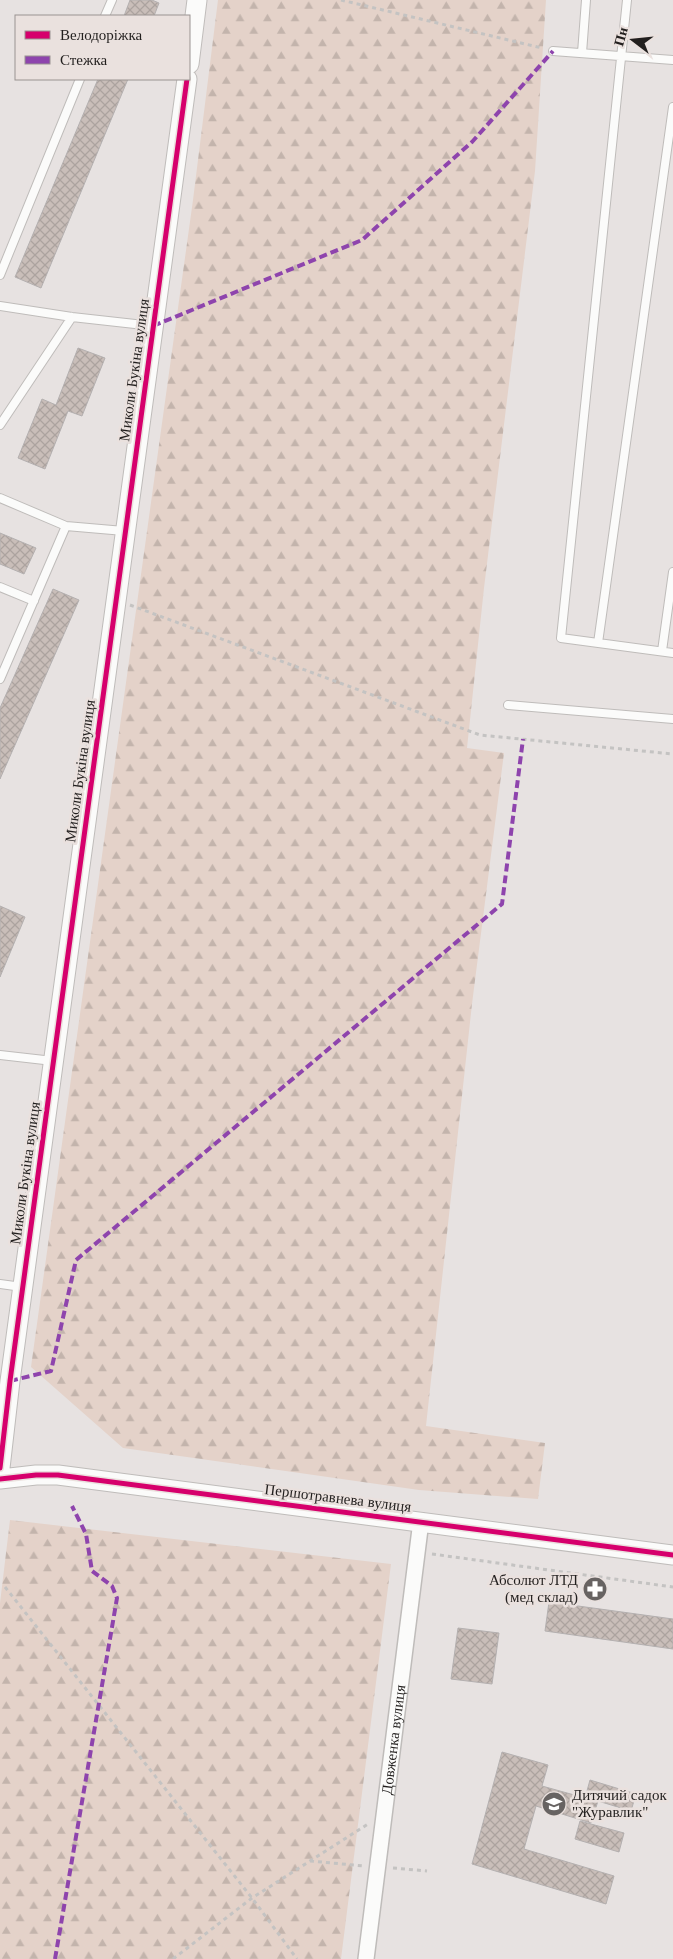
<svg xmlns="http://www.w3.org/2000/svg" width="673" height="1959" font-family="'Times New Roman',serif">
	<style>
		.forest { fill: url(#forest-firs) }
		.building { fill: url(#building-cross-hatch); stroke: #b4b0b0 }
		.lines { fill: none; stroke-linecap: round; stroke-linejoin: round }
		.service-casing { stroke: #bfbcba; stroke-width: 10 }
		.minor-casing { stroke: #bfbcba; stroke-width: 18 }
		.tertiary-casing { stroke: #bfbcba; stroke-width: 21 }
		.path { stroke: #c4c3c2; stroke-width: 3; stroke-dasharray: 4 4; stroke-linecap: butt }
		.service { stroke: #fbfbfa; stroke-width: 8 }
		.minor { stroke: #fbfbfa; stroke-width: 15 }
		.tertiary { stroke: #fbfbfa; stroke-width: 19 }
		.quiet { stroke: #8e44ad; stroke-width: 4; stroke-dasharray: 8 4; stroke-linecap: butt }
		.cycleway-casing { stroke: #eae1de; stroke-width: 8 }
		.cycleway { stroke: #d6006c; stroke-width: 5 }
		.labels { text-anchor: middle; stroke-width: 5; stroke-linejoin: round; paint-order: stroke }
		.street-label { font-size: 15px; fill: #221f1e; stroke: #eae1de }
		.poi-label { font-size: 15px; fill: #221f1e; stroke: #eae1de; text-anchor: end }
	</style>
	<defs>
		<pattern id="forest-firs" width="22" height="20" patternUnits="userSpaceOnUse" patternTransform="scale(1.25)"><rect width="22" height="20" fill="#e4d2c9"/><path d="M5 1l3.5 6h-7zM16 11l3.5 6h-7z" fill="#c3b4ac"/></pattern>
		<pattern id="building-cross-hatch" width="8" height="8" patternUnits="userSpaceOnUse" patternTransform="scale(1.25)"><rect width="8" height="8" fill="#c9beb9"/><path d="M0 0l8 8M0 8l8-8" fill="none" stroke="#aca39f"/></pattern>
	</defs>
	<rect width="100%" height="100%" fill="#e7e2e1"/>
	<!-- forest -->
	<path class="forest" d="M218 0H546L535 171 484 588 467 748 504 753 472 1004 426 1426 545 1443 538 1499 419 1490 123 1448 31 1367 193 200Z
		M10 1520 391 1564 341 1959H0V1603Z"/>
	<!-- building -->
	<path class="building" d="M130 0H152L159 3 154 16H124Z
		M98 79H128L41 288 15 277Z
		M78 348 105 358 82 416 68 411 45 469 18 458 42 399 56 405Z
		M0 533 36 548 24 574 0 564Z
		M53 589 79 600 0 779V708Z
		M0 906 25 917 0 977Z
		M549 1602 673 1619V1649L545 1631Z
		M458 1628 499 1633 492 1684 451 1679Z
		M502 1752 548 1765 542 1786 585 1798 590 1780 636 1794 631 1811 598 1801 591 1823 536 1806 524 1849 614 1876 606 1904 472 1864Z
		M580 1821 624 1833 619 1852 575 1839Z"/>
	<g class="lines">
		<defs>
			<path id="service" d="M627 0 561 638 673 653
				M105 16 112 0
				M553 51 673 60
				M582 53 586 0
				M0 275 80 79
				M0 306 72 317 153 326
				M0 425 72 317
				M0 498 66 526 124 531
				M0 587 34 601
				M598 643 673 107
				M662 651 673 572
				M0 679 66 526
				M508 705 673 719
				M0 1055 53 1061
				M0 1284 22 1287"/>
			<g id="minor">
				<path id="s1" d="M366 1959 421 1521"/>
			</g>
			<path id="tertiary" d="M189 64 197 0
				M0 1468 10 1381 187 79
				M0 1479 36 1475H58L673 1555"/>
		</defs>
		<!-- service casing -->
		<use href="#service" class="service-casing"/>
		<!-- minor casing -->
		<use href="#minor" class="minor-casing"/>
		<!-- tertiary casing -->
		<use href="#tertiary" class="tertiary-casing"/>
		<!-- path -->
		<path class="path" d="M341 0 542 48
			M130 605 480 735 673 754
			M432 1554 673 1587
			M5 1587 252 1898 297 1959
			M310 1861 364 1866
			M393 1868 427 1871
			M173 1959 252 1898 368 1824"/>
		<!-- service -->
		<use href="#service" class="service"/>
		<!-- minor -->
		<use href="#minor" class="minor"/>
		<!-- tertiary -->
		<use href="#tertiary" class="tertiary"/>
		<!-- quiet -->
		<path class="quiet" d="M153 326 362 240 472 142 553 51
			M10 1381 51 1371 76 1260 502 904 523 739
			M55 1959 117 1598 112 1586 92 1571 86 1534 72 1506"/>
		<defs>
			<path id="cycleway" d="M0 1468 10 1381 187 79
				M0 1479 36 1475H58L673 1555"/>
		</defs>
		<!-- cycleway casing -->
		<use href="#cycleway" class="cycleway-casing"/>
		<!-- cycleway -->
		<use href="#cycleway" class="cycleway"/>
	</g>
	<!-- icons -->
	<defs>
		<symbol id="pharmacy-disc" viewBox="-11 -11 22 22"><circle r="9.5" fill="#676362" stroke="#eae1de"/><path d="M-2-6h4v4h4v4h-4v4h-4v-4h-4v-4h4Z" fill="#fff"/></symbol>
		<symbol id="school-disc" viewBox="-11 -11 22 22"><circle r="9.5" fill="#676362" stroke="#eae1de"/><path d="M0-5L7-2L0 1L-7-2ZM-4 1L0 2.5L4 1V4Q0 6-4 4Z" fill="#fff"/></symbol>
	</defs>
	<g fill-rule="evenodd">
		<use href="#pharmacy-disc" x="581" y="1575" width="28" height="28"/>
		<use href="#school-disc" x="540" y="1790" width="28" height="28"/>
	</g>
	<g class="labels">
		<!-- street labels -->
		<g class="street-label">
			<text transform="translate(134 370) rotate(-82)" y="5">Миколи Букіна вулиця</text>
			<text transform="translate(80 771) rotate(-82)" y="5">Миколи Букіна вулиця</text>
			<text transform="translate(25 1173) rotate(-82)" y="5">Миколи Букіна вулиця</text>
			<text transform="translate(338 1498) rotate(7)" y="5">Першотравнева вулиця</text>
			<text dy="5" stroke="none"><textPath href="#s1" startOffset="221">Довженка вулиця</textPath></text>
		</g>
		<!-- poi labels -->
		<g class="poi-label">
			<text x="578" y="1585">Абсолют ЛТД<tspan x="578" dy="17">(мед склад)</tspan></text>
			<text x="572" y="1800" text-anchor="start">Дитячий садок<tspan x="572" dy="17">"Журавлик"</tspan></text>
		</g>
	</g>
	<!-- legend -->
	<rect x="15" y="15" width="175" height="65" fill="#eae1de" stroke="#9a9391"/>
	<rect x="25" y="31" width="25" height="8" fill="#d6006c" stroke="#9a9391"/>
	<text x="60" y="40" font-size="15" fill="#221f1e">Велодоріжка</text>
	<rect x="25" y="56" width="25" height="8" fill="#8e44ad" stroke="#9a9391"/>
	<text x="60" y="65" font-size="15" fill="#221f1e">Стежка</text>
	<!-- north arrow -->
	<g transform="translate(633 40) rotate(286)" stroke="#eae1de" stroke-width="4" paint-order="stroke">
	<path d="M0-4L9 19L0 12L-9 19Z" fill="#221f1e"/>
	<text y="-8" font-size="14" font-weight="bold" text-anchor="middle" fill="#221f1e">Пн</text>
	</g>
</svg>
